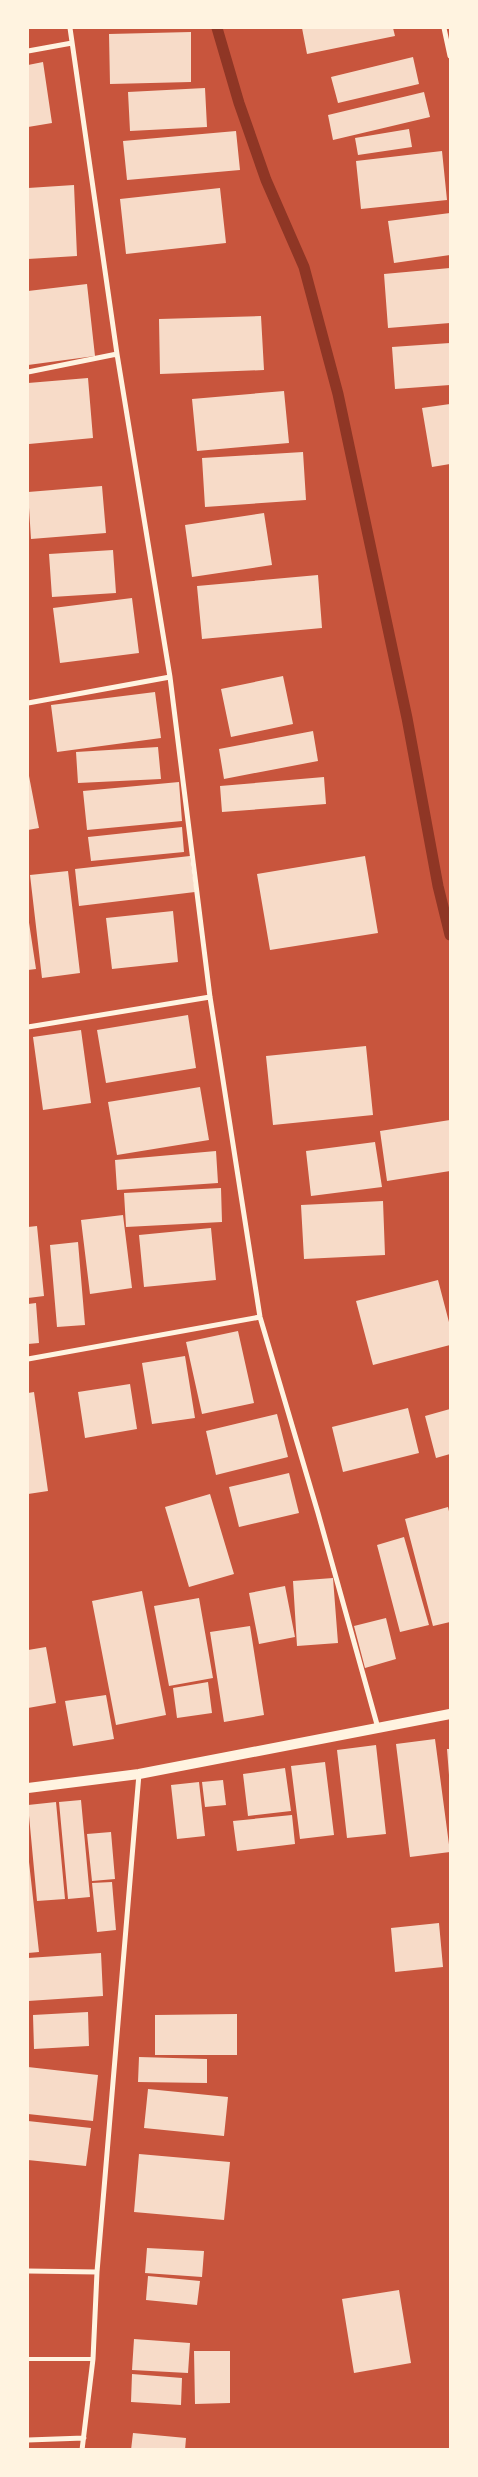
<svg xmlns="http://www.w3.org/2000/svg" width="478" height="2477" font-family="Mulish,sans-serif">
	<style>
		.lines { fill: none; stroke-linecap: round; stroke-linejoin: round }
		.stream { stroke: #8f3625; stroke-width: 11 }
		.building { fill: #f7dbc8 }
		.service { stroke: #fff3e0; stroke-width: 4 }
		.minor { stroke: #fff3e0; stroke-width: 5 }
		.secondary { stroke: #fff3e0; stroke-width: 10 }
	</style>
	<rect width="100%" height="100%" fill="#c8553d"/>
	<g class="lines">
		<!-- stream -->
		<path class="stream" d="M217 28 239 103 266 180 304 267 338 394 407 718 438 886 450 935"/>
	</g>
	<!-- building -->
	<path class="building" d="M302 28H393L395 36 307 54Z
		M191 32V82L110 84 109 34Z
		M413 57 419 84 338 103 331 77Z
		M43 62 52 123 28 127V65Z
		M205 88 207 127 130 131 128 92Z
		M424 92 430 117 333 140 328 115Z
		M409 129 412 147 358 155 355 138Z
		M236 131 240 170 127 180 123 141Z
		M442 151 447 200 361 209 356 161Z
		M74 185 77 256 28 259V188Z
		M220 188 226 243 126 254 120 199Z
		M450 213V255L394 263 388 221Z
		M450 268V323L388 328 384 274Z
		M87 284 95 356 28 365V291Z
		M261 316 264 370 160 374 159 319Z
		M450 343V385L395 389 392 347Z
		M88 378 93 438 29 444 28 383Z
		M284 391 289 443 197 451 192 399Z
		M450 404V464L432 467 422 408Z
		M303 452 306 500 205 507 202 458Z
		M102 486 106 533 31 539 28 492Z
		M264 513 272 565 192 577 185 525Z
		M113 550 116 593 52 597 49 554Z
		M318 575 322 628 202 639 197 586Z
		M132 598 139 653 60 663 53 608Z
		M283 676 293 724 231 737 221 689Z
		M155 692 161 738 57 752 51 705Z
		M313 731 318 761 224 779 219 749Z
		M158 747 161 779 78 783 76 752Z
		M28 776H29L39 828 28 830Z
		M324 777 326 804 222 812 220 786Z
		M179 782 182 821 87 830 83 791Z
		M182 827 184 852 91 861 88 837Z
		M190 856 195 892 79 906 75 869Z
		M365 856 378 933 270 950 257 874Z
		M68 871 80 973 42 978 30 875Z
		M173 911 178 962 112 969 106 918Z
		M28 916 36 969 28 970Z
		M188 1015 196 1068 106 1083 97 1030Z
		M81 1030 91 1103 43 1110 33 1037Z
		M366 1046 373 1115 273 1125 266 1056Z
		M200 1087 209 1140 117 1155 108 1102Z
		M450 1120V1171L387 1181 380 1131Z
		M375 1142 382 1187 311 1196 306 1151Z
		M216 1151 218 1183 117 1190 115 1160Z
		M221 1188 222 1222 126 1227 124 1193Z
		M383 1201 385 1255 304 1259 301 1205Z
		M123 1215 132 1288 90 1294 81 1220Z
		M37 1226 44 1296 28 1298V1227Z
		M211 1228 216 1280 144 1287 139 1235Z
		M78 1242 85 1325 57 1327 50 1245Z
		M438 1280 450 1326V1345L373 1365 356 1301Z
		M36 1303 39 1343 28 1344V1304Z
		M238 1331 254 1403 202 1414 186 1342Z
		M185 1356 195 1418 152 1424 142 1363Z
		M130 1384 137 1429 85 1438 78 1392Z
		M34 1392 48 1491 28 1494V1393Z
		M408 1408 419 1453 343 1472 332 1427Z
		M450 1409V1454L436 1458 425 1416Z
		M277 1414 288 1457 216 1475 206 1431Z
		M289 1473 299 1513 239 1527 229 1487Z
		M210 1494 234 1574 189 1587 165 1507Z
		M448 1507 450 1516V1622L433 1626 405 1519Z
		M404 1537 429 1625 400 1632 377 1545Z
		M333 1578 338 1643 297 1646 293 1581Z
		M285 1586 295 1637 259 1644 249 1593Z
		M142 1591 166 1715 116 1725 92 1601Z
		M199 1598 213 1678 169 1686 154 1606Z
		M386 1618 396 1659 365 1668 354 1626Z
		M250 1626 264 1715 224 1722 210 1632Z
		M46 1647 56 1703 28 1708V1650Z
		M208 1682 212 1713 177 1718 173 1688Z
		M106 1695 114 1739 73 1746 65 1701Z
		M435 1739 450 1852 410 1857 396 1744Z
		M376 1745 386 1834 347 1838 337 1750Z
		M447 1749H450V1775H449Z
		M325 1762 334 1835 300 1839 291 1766Z
		M285 1768 291 1811 248 1816 243 1774Z
		M223 1780 226 1805 205 1807 202 1782Z
		M199 1782 205 1836 177 1839 171 1785Z
		M81 1800 90 1897 68 1899 59 1802Z
		M56 1802 65 1899 37 1901 28 1805Z
		M292 1815 295 1844 237 1851 233 1821Z
		M111 1832 115 1879 92 1881 87 1834Z
		M29 1862 39 1952 28 1953V1863Z
		M112 1882 116 1930 97 1932 92 1883Z
		M439 1923 443 1967 395 1972 391 1928Z
		M101 1953 103 1996 28 2001V1958Z
		M88 2012 89 2046 34 2049 33 2015Z
		M237 2014V2055H155V2015Z
		M139 2057 207 2059V2083L138 2082Z
		M28 2067 98 2075 93 2121 28 2114Z
		M148 2089 228 2097 224 2136 144 2128Z
		M28 2121 91 2128 86 2166 28 2160Z
		M139 2154 230 2162 224 2220 134 2212Z
		M147 2248 204 2251 202 2277 145 2273Z
		M148 2276 200 2281 197 2305 146 2300Z
		M399 2290 411 2363 354 2373 342 2299Z
		M134 2339 190 2343 188 2373 132 2370Z
		M194 2351H230V2403L195 2404Z
		M132 2374 182 2378 181 2405 131 2402Z
		M133 2433 186 2438 185 2450H131Z"/>
	<g class="lines">
		<!-- service -->
		<path class="service" d="M28 2359H93"/>
		<!-- minor -->
		<path class="minor" d="M70 28 117 354 170 677 210 997 260 1317 318 1513 378 1728
			M444 28 450 56
			M28 51 72 43
			M28 372 117 354
			M28 703 170 677
			M28 1027 210 997
			M28 1359 260 1317
			M28 2271 97 2272
			M28 2440 84 2438
			M82 2450 93 2359 97 2272 139 1774"/>
		<!-- secondary -->
		<path class="secondary" d="M28 1788 139 1774 450 1714"/>
	</g>
	<!-- border -->
	<rect width="478" height="2477" fill="none" stroke="#fff3e0" stroke-width="58"/>
</svg>
